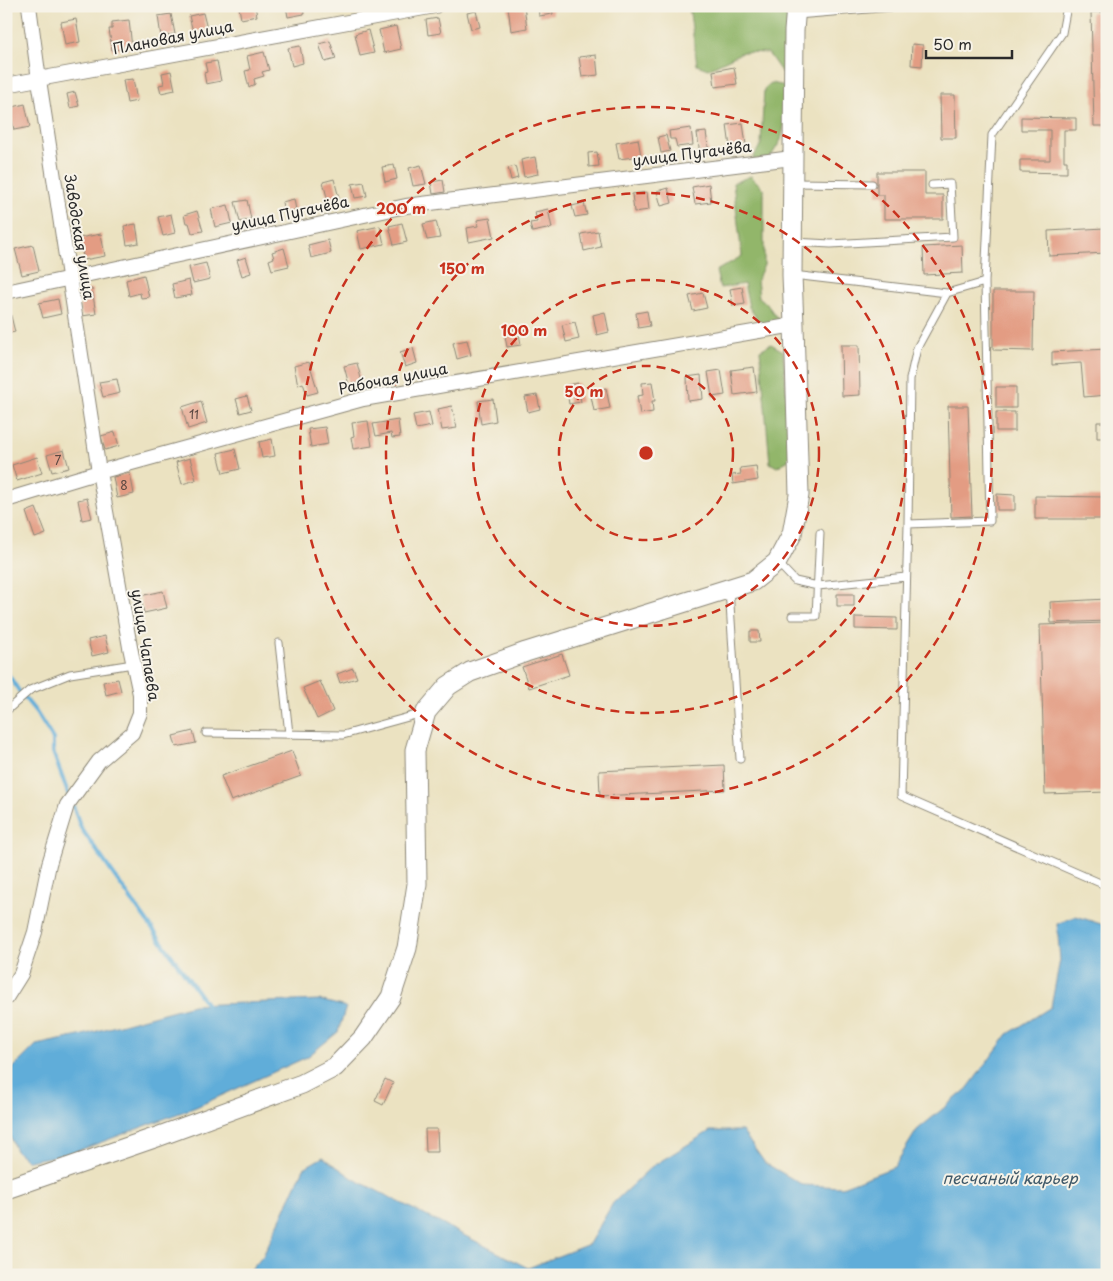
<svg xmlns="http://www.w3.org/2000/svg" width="1113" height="1281" font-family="'Playpen Sans',sans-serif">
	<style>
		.forest { fill: #92b66a; stroke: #5e704a }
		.water { fill: #60add9; stroke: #466c82 }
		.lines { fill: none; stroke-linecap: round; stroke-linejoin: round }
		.stream { stroke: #60add9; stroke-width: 4 }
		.building { fill: #e39c83 }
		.lane-casing { stroke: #8b8676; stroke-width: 9 }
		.street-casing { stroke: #8b8676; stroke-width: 16 }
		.secondary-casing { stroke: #8b8676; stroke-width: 21 }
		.lane { stroke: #fff; stroke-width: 7 }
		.street { stroke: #fff; stroke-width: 14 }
		.secondary { stroke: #fff; stroke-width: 19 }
		.ring { fill: none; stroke: #c8321e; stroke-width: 2.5; stroke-dasharray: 9 6 }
		.labels { text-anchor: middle; stroke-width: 4; stroke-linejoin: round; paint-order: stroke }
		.number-label { font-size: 12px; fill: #594741 }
		.street-label { font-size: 15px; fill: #2b2b2b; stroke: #f7f3e8 }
		.water-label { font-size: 16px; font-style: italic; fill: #3e5868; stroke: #f7f3e8 }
		.centre { fill: #c8321e; stroke: #f7f3e8; stroke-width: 2.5 }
		.ring-label { font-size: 15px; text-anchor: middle; font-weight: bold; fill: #c8321e; stroke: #f7f3e8; stroke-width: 4; stroke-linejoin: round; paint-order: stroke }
	</style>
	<rect width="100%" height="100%" fill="#f7f3e8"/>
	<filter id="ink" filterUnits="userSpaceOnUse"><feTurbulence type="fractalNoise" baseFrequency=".02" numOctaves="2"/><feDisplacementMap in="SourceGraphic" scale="10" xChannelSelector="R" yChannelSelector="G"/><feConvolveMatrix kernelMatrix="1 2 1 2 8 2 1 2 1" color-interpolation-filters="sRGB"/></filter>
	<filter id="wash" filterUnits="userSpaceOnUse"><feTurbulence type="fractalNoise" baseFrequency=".0096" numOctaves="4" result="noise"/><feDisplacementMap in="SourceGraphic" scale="20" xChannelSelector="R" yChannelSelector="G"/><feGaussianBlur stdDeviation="1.12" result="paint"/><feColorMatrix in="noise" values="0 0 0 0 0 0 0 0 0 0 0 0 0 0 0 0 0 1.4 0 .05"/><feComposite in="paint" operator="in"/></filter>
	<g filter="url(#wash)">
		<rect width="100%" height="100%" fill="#ebe2c1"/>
		<!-- forest -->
		<path class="forest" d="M689 6H789L791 66 782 73 768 53 743 52 708 69 697 65Z
			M771 83 786 86 787 111 781 140 770 158 752 160 761 144 764 89Z
			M751 176 764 189V265L757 280 759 297 766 303 780 322 763 328 749 307 744 284 720 288 716 271 742 256 733 183Z
			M771 344 783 351 792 458 777 467 770 463 760 350Z"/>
		<!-- water -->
		<path class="water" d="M1076 916 1107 926V1275H247L263 1256 304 1168 323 1157 354 1179 528 1268 589 1244 613 1203 651 1167 710 1131H742L765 1163 803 1185 842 1187 894 1167 917 1130 967 1089 1008 1034 1051 1007 1060 960 1057 924Z
			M319 1000 346 1007 338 1032 307 1057 196 1107 72 1153 28 1161 16 1151 6 1127 10 1101 13 1068 36 1045 79 1036 193 1005Z"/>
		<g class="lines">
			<!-- stream -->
			<path class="stream" d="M6 671 19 691 36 712 53 739V752L69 796
				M72 803 81 828 113 874 207 1005"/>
		</g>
		<g id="blocks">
			<!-- building -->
			<path class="building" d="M255 6 257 16 241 19 239 7Z
				M286 6H303L304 14 288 17Z
				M508 6H524L527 28 511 31Z
				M538 6H552L553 14 539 16Z
				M476 11 480 27 471 29 467 13Z
				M1091 12H1107V126H1094Z
				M203 13 207 29 193 32 189 16Z
				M171 14 175 34 161 37 158 16Z
				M438 18 441 33 428 35 426 20Z
				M76 19 80 42 65 45 61 22Z
				M129 20 132 48 112 50 109 29H112V22Z
				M396 26 401 49 384 53 379 30Z
				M368 30 374 53 360 56 355 34Z
				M330 41 336 59 325 62 319 44Z
				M912 44 923 45 922 66 911 65Z
				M300 46 303 63 292 66 288 48Z
				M264 52 269 70 262 72 264 76 254 79 255 84 249 88 245 71 250 70 247 56Z
				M596 55 598 75 582 77 579 57Z
				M217 61 221 81 206 84 204 73 207 72 205 63Z
				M734 67 737 84 715 87 713 71Z
				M171 71 175 90 161 93 159 85 164 84 162 73Z
				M133 79 137 101 127 103 123 80Z
				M75 92 79 106 70 108 67 94Z
				M940 95H955L956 138H941Z
				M25 104 30 127 14 130 9 108Z
				M1021 117 1076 118V130H1064V161H1067V173L1020 172V160H1050V130H1021Z
				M743 123 746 145 730 147 727 125Z
				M691 128 693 145 677 147 675 139H670L669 131Z
				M706 132 709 153 700 154 697 133Z
				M666 135 670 151 661 153 658 137Z
				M638 139 641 156 619 159 616 143Z
				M597 152 599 166 589 167 588 153Z
				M535 157 538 174 524 177 521 160Z
				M394 165 397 179 385 182 382 167Z
				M421 165 426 184 413 186 409 168Z
				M515 166 518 178 511 180 508 168Z
				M877 172H925V195H943V219H884V195H877Z
				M334 179 340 202 329 205 323 182Z
				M443 180 445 192 433 194 431 182Z
				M364 182 367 196 355 198 352 184Z
				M709 184 711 202 695 204 692 187Z
				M668 188 672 203 661 206 657 191Z
				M647 192 649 210 634 212 632 194Z
				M294 199 296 210 284 212 282 202Z
				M247 200 251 219 240 222 235 202Z
				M584 203 587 215 575 217 572 206Z
				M228 205 232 223 215 227 211 209Z
				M548 209 552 228 532 232 530 223 537 222 535 212Z
				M197 211 203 231 192 233 189 223H186L184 215Z
				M171 214 175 233 163 236 158 217Z
				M490 218 494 237 469 242 467 228 478 226 477 220Z
				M436 221 440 238 427 240 423 224Z
				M402 223 407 242 394 245 389 226Z
				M136 224 139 243 127 245 124 226Z
				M380 226 384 244 361 249 357 231Z
				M1105 228 1106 253 1049 256 1048 231Z
				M598 231 601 247 584 251 581 234Z
				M101 234 105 256 84 260 79 238Z
				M328 240 331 253 311 258 308 245Z
				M33 245 39 271 22 275 15 249Z
				M962 245 963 273 924 275 923 247Z
				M284 248 289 266 272 270 269 260 274 258 272 252Z
				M246 257 251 273 242 276 237 260Z
				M206 263 210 279 193 283 189 267Z
				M144 275 149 297 141 298 140 293 129 296 126 280Z
				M189 280 192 295 175 298 172 284Z
				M742 287 745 304 733 306 730 289Z
				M92 289 96 314 82 316 78 292Z
				M993 291H1034L1033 351 993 350Z
				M703 293 707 308 693 311 689 296Z
				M58 299 61 314 43 318 39 303Z
				M647 311 650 326 638 328 636 313Z
				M10 312 15 332 6 334V313Z
				M605 312 609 332 597 335 593 315Z
				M575 322 579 339 566 342 562 325Z
				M518 328 521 345 507 347 504 331Z
				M467 340 471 355 457 359 453 343Z
				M841 345H859L860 395 842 396Z
				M413 348 417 363 405 367 400 352Z
				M1107 349V395L1084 397 1081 363 1052 365V352Z
				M309 362 318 392 307 395 303 383 298 385 294 366Z
				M357 363 362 382 349 385 344 366Z
				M754 367 757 392 734 395 731 370Z
				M721 370 725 395 712 397 708 372Z
				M701 375 703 399 688 401 687 377Z
				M117 379 120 393 103 397 99 382Z
				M652 382 655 401H652L653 412 640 414 637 396 643 395 642 383Z
				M578 383 581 402 569 404 566 385Z
				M996 387H1016V408H996Z
				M606 388 610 408 594 411 590 391Z
				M537 395 540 409 528 412 525 397Z
				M247 396 251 410 240 413 236 399Z
				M493 399 496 421 481 424 478 401Z
				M201 401 207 423 188 429 182 407Z
				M452 406 457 428 442 430 438 409Z
				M948 406H968L972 516 951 517Z
				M429 412 432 426 416 429 413 415Z
				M996 412H1015V431H996Z
				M398 420 400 437 392 438 391 433 376 436 373 424Z
				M368 421 372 446 353 449 351 437 354 436 352 423Z
				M1097 422H1106V438H1097Z
				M325 427 328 444 311 447 308 429Z
				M115 432 119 446 105 450 101 436Z
				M272 439 275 456 262 458 259 442Z
				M235 449 240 469 223 473 218 453Z
				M64 450 69 468 52 472 47 455Z
				M37 457 42 473 17 481 12 465Z
				M190 458 196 480 182 484 176 462Z
				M756 466 758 480 733 484 732 475 741 474 740 468Z
				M130 473 134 494 117 498 113 477Z
				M997 494 1015 495V510H997Z
				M1035 496 1107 497V519H1035Z
				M87 498 92 518 82 520 78 500Z
				M36 508 46 534 35 538 26 512Z
				M163 591 167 608 144 613 140 596Z
				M837 594H854V606H837Z
				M1107 599V621L1051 623 1050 602Z
				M855 617 897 618V630L855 629Z
				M1107 623V792L1045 794 1040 625Z
				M750 631H759L760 642H750Z
				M105 636 109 652 92 656 88 640Z
				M562 654 569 675 529 688 522 667Z
				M353 668 357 678 340 683 337 674Z
				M118 679 121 691 106 695 103 682Z
				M320 681 333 711 317 719 303 688Z
				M193 731 196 743 176 747 173 736Z
				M292 751 301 776 231 801 221 776Z
				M724 765 725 790 600 796 599 771Z
				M385 1079 393 1083 383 1105 375 1101Z
				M425 1129H437L438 1152H426Z"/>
		</g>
	</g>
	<g filter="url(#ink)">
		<use href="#blocks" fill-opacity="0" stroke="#8b8676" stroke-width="1"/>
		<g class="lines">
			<defs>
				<path id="lane" d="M1067 6 1062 33 992 135 985 282 990 521 908 524 901 796 1107 886
					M797 15 904 6
					M795 183 872 184
					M793 242 831 244 953 237 950 184 932 185
					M793 275 947 293
					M908 524 910 379 917 348 947 293 985 282
					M777 562 795 581 818 586 906 577
					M729 589 740 759
					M792 616H816L820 533
					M279 643 289 734
					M6 711 30 690 70 674 133 664
					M206 733 343 735 423 713"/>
				<path id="street" d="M6 85 435 6
					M6 292 406 206 792 158
					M6 500 99 472 363 399 794 325
					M6 998 21 974 35 932 49 864 67 805 99 761 132 733 140 713V694L130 647 99 472 39 80 29 6"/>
				<path id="secondary" d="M6 1189 157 1137 302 1084 335 1067 363 1038 391 997 407 948 417 884 415 750 426 712 448 686 470 672 526 652 753 581 777 562 792 534 799 495 794 325 792 275 794 31 796 6"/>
			</defs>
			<!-- lane casing -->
			<use href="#lane" class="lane-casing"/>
			<!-- street casing -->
			<use href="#street" class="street-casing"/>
			<!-- secondary casing -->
			<use href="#secondary" class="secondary-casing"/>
			<!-- lane -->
			<use href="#lane" class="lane"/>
			<!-- street -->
			<use href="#street" class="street"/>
			<!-- secondary -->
			<use href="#secondary" class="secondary"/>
		</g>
	</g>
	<!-- distance rings -->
	<g class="ring">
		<circle cx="646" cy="453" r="87"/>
		<circle cx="646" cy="453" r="173"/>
		<circle cx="646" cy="453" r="260"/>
		<circle cx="646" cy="453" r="346"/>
	</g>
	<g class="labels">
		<!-- number labels -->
		<g class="number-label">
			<text x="194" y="419">11</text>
			<text x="58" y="465">7</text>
			<text x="124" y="490">8</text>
		</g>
		<!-- street labels -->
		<g class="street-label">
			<text transform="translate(173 38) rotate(-11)" y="5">Плановая улица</text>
			<text transform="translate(692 154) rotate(-7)" y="5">улица Пугачёва</text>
			<text transform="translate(290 214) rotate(-12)" y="5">улица Пугачёва</text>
			<text transform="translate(79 237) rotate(81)" y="5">Заводская улица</text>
			<text transform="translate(393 379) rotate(-11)" y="5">Рабочая улица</text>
			<text transform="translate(145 645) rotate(81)" y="5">улица Чапаева</text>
		</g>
		<!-- water labels -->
		<g class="water-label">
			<text x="1010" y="1184">песчаный карьер</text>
		</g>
	</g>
	<circle cx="646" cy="453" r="8" class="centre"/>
	<g class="ring-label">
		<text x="401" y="214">200 m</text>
		<text x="462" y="274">150 m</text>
		<text x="524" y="336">100 m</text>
		<text x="584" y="397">50 m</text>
	</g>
	<!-- margin -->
	<rect width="1113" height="1281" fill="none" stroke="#f7f3e8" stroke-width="25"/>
	<!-- scale -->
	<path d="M926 50v8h86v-8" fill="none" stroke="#2b2b2b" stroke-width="2.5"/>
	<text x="933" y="50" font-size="15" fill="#2b2b2b" stroke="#f7f3e8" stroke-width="4" paint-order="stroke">50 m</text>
</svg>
